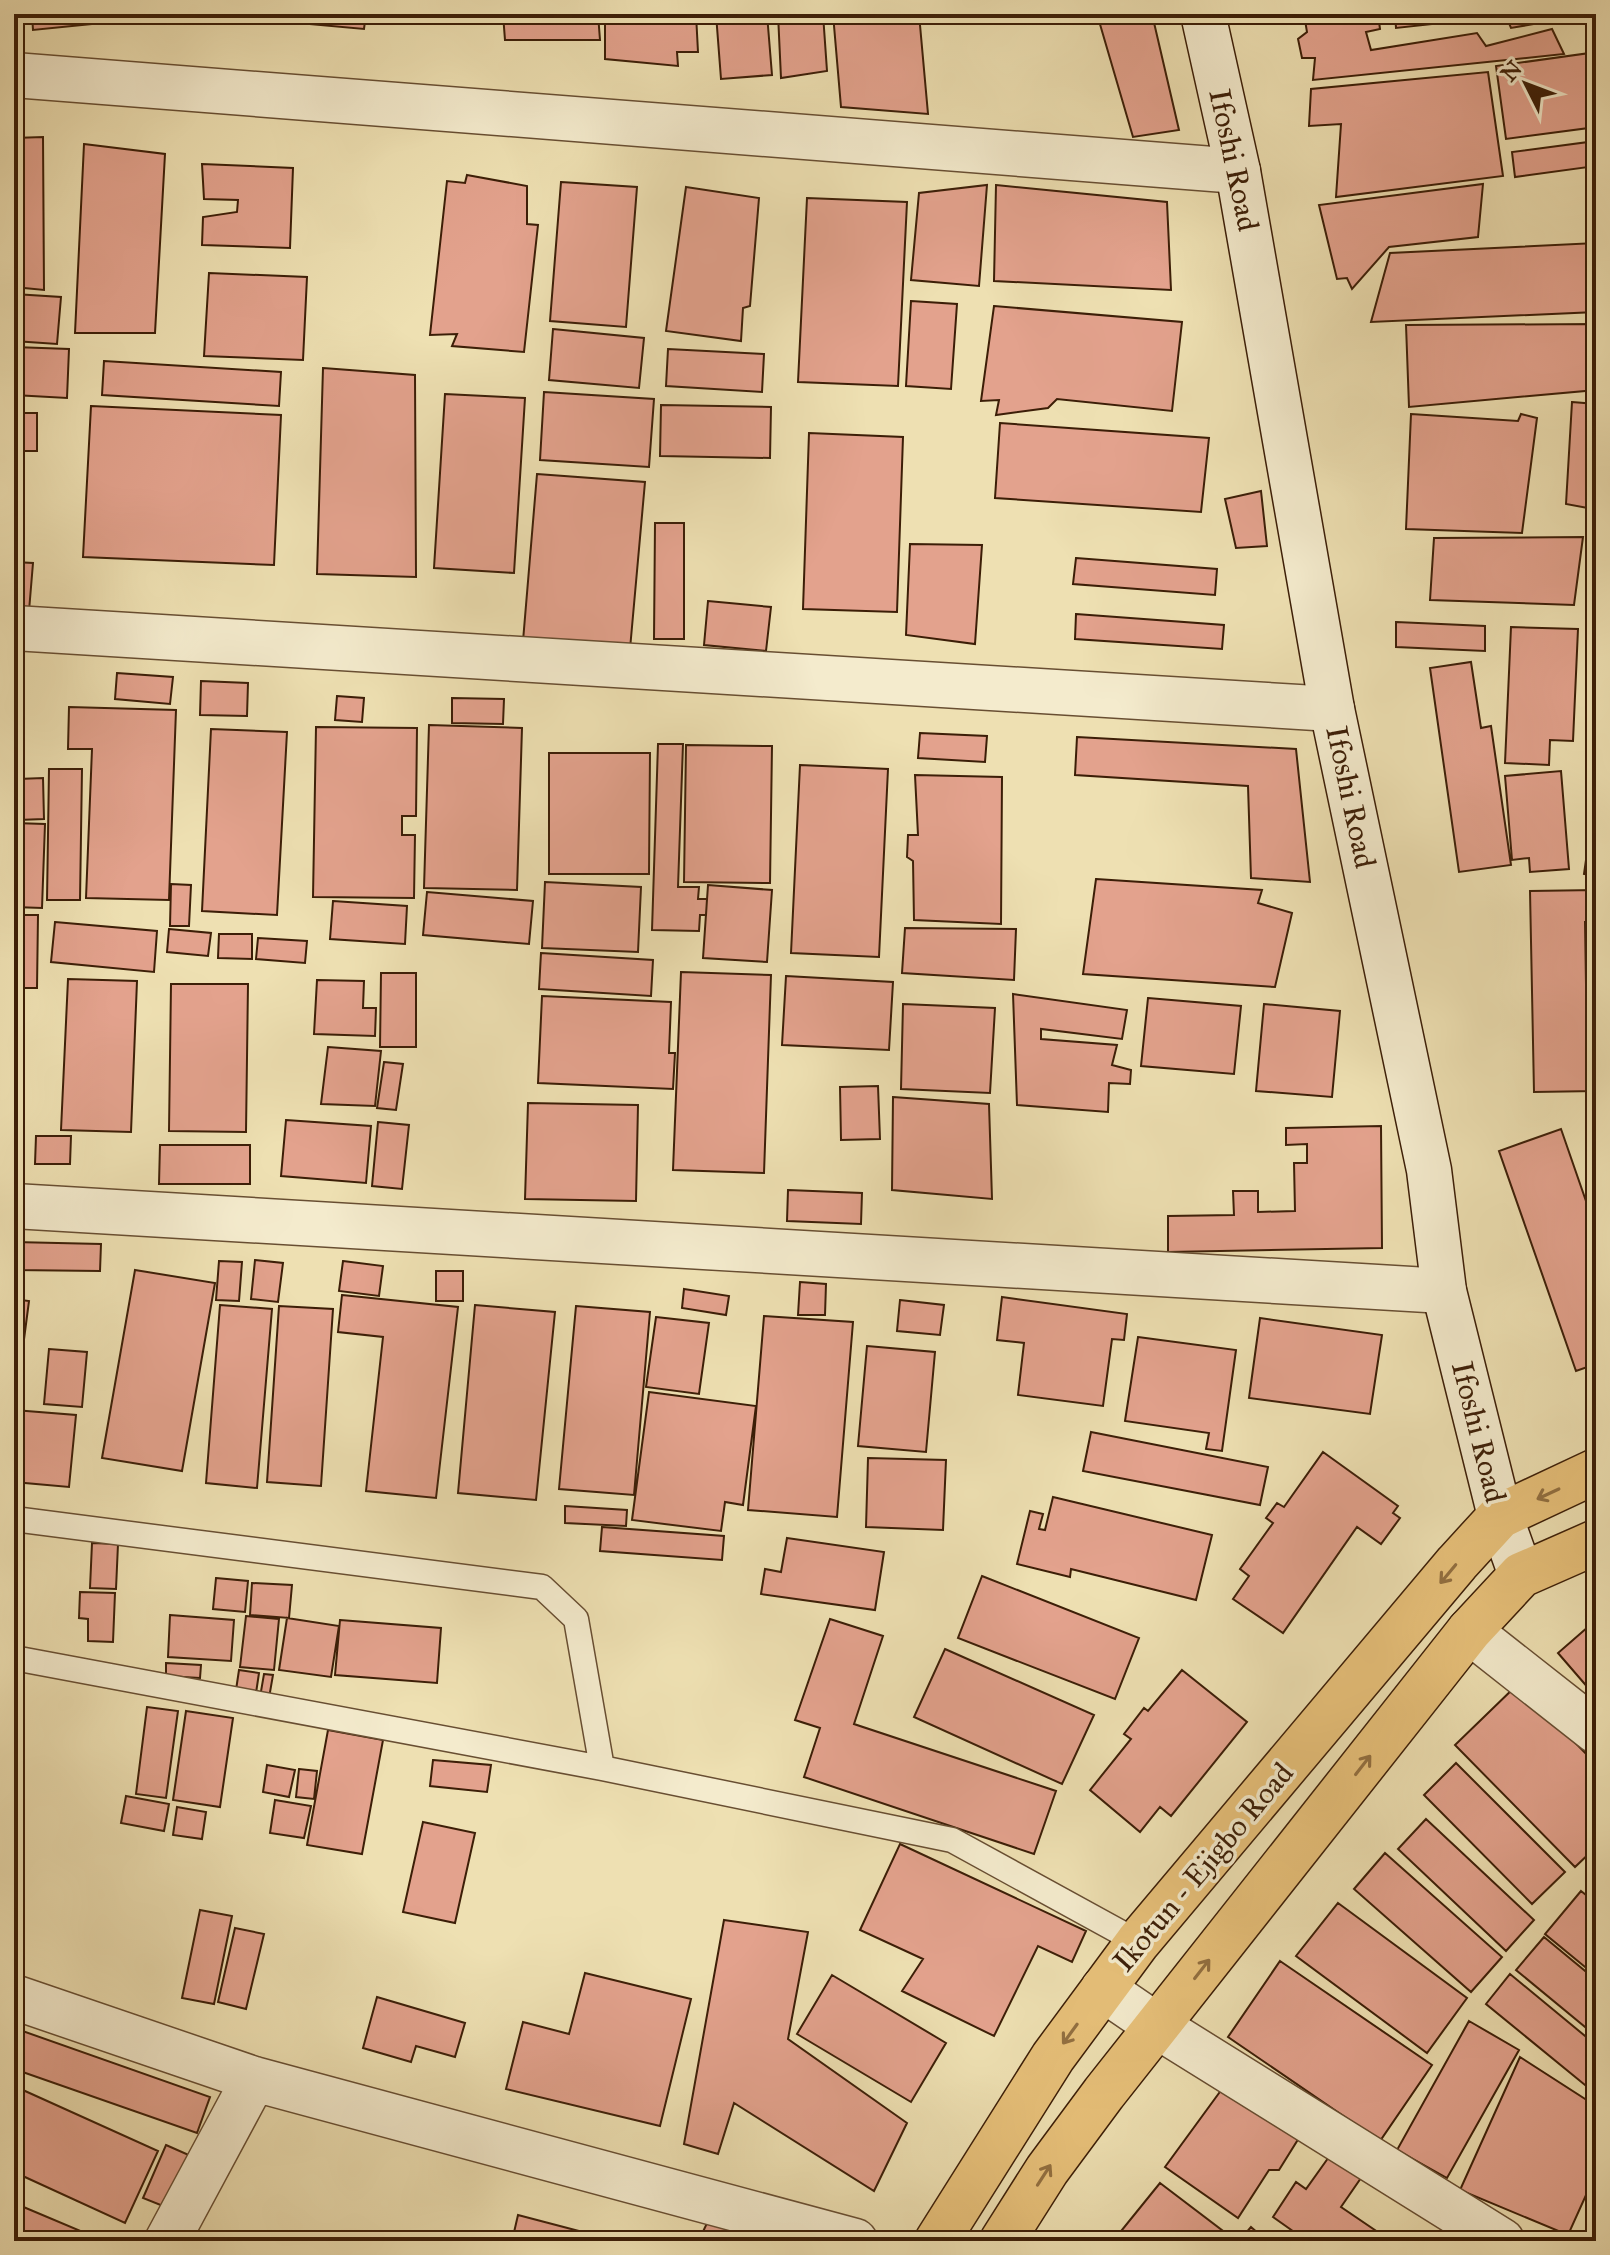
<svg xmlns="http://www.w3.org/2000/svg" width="1610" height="2255" font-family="'IM FELL Great Primer',serif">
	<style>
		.building { fill: #e3a28d; stroke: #3c1e07; stroke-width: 2 }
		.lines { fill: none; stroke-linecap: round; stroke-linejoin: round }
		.service-casing { stroke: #684e32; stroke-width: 27 }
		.minor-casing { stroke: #684e32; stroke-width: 47 }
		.secondary-casing { stroke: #3c1e07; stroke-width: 47 }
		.primary-casing { stroke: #3c1e07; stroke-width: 47 }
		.service { stroke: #f4ebcd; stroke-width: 24 }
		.minor { stroke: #f4ebcd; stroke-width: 44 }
		.secondary { stroke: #f4ebcd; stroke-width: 44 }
		.primary { stroke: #e7c079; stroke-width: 44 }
		.oneway { stroke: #926f40 }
		.labels { text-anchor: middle; stroke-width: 7; stroke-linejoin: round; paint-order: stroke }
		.street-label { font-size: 30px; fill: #3c1e07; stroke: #f4ebcd }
	</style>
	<rect width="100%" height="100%" fill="#eee0b2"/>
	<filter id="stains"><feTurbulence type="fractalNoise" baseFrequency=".0025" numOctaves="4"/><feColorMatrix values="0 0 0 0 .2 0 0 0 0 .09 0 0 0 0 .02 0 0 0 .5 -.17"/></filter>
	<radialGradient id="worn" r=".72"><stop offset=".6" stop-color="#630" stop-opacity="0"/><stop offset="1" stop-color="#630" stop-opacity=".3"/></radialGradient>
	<!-- building -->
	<path class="building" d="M32 14H130L131 20 33 30Z
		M254 14H366L364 29 253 19Z
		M503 14H598L600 40H505Z
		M605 14H696L698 52H677L678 66 605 59Z
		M716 14H767L772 75 721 79Z
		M778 14H823L827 71 781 78Z
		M833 14H919L928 114 841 107Z
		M1097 14H1152L1179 130 1133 137Z
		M1304 14H1378L1380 29 1366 32 1371 50 1477 33 1486 46 1552 29 1564 54 1313 80 1315 58H1302L1298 39 1307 32Z
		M1395 14H1551V21L1511 28 1506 16 1396 28Z
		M1590 53 1596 101V127L1506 139 1496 66Z
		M1488 72 1503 176 1336 197 1341 124 1309 126 1311 89Z
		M43 137 44 290 14 287V138Z
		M1596 141V166L1515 177 1512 152Z
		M84 144 165 154 155 333H75Z
		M202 164 293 168 290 248 202 245 203 217 237 212 238 200 204 199Z
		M467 175 527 186V224L538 225 524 352 452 346 457 334 430 335 447 181 465 183Z
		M561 182 637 187 626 327 550 321Z
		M1483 184 1478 237 1389 247 1352 289 1347 278 1337 279 1319 205Z
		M987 185 979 286 911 280 919 193Z
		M996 185 1167 202 1171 290 994 281Z
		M686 187 759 198 750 306 743 308 741 341 666 331Z
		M807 198 907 202 898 386 798 382Z
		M1596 243V312L1371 322 1390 253Z
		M209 273 307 277 303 360 204 356Z
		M14 294 61 297 57 344 14 341Z
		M911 301 957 304 951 389 906 386Z
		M994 306 1182 322 1172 411 1057 399 1048 408 996 415 999 400 981 401Z
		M1596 324V390L1409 407 1406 325Z
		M553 329 644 338 639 388 549 380Z
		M14 347 69 349 67 398 14 395Z
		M668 349 764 354 762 392 666 386Z
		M104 361 281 372 279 406 102 395Z
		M323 368 415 375 416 577 317 574Z
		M544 392 654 399 649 467 540 460Z
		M445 394 525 398 514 573 434 568Z
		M1572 402 1596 404 1593 509 1566 504Z
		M661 405 771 407 770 458 660 456Z
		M91 406 281 415 274 565 83 557Z
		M14 413H37V451H14Z
		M1411 414 1518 421 1521 414 1537 418 1522 533 1406 529Z
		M1000 423 1209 438 1201 512 995 498Z
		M809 433 903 437 897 612 803 609Z
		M537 474 645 482 630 649 523 641Z
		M1261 491 1267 546 1236 548 1225 499Z
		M655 523H684V639H654Z
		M1583 537 1574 605 1430 600 1434 538Z
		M910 544 982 545 975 644 906 635Z
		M1076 558 1217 569 1215 595 1073 584Z
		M14 562 33 563 29 611 14 610Z
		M708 601 771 607 766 651 704 645Z
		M1076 614 1224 625 1222 649 1075 639Z
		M1396 622 1485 626V651L1396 647Z
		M1511 627 1578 629 1573 741 1550 740 1549 765 1505 763Z
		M1471 662 1481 728 1491 726 1511 865 1459 872 1430 668Z
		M14 670H18V699H14Z
		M117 673 173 677 170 704 115 699Z
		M201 681 248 683 247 716 200 715Z
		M337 696 364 698 362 722 335 720Z
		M452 698 504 699 503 724 452 723Z
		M69 707 176 710 169 900 86 898 92 749H68Z
		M429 725 522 728 517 890 424 888Z
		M316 727 417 728 416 816H402V835H415L414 898 313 897Z
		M211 729 287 732 277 915 202 911Z
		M920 733 987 736 985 762 918 758Z
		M1077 737 1296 749 1310 882 1251 878 1248 786 1075 775Z
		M658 744H683L678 887H699L698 899H707L706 915H700L699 931 652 930Z
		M686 745 772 746 770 883 684 882Z
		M1596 747V829L1589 828Z
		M549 753H650L649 874H549Z
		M800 765 888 769 879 957 791 953Z
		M49 769H82L80 900H47Z
		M1561 771 1569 869 1530 872 1529 858 1512 860 1505 776Z
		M915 775 1002 777 1001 924 914 920 913 861 907 857 908 835H918Z
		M43 778 44 819 18 820V779Z
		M14 823 45 824 42 908 14 907Z
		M1589 839 1596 840V876L1584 874Z
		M1096 879 1262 890 1258 903 1292 913 1275 987 1083 974Z
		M545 882 641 887 638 952 542 948Z
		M171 884 191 885 189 926H170Z
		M708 885 772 890 767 962 703 958Z
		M1596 890V922H1585L1587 1046H1596V1091L1534 1092 1530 891Z
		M427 892 533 901 529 944 423 935Z
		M333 901 407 906 405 944 330 939Z
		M14 915H38L37 988H14Z
		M55 922 157 931 154 972 51 962Z
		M905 928 1016 929 1014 980 902 973Z
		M169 929 211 933 208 956 167 952Z
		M219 934H252V959L218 958Z
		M258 938 307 941 305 963 256 959Z
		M541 953 653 960 651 996 539 989Z
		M681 972 771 975 764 1173 673 1170Z
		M381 973H416V1047H380Z
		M786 976 893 982 889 1050 782 1045Z
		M68 979 137 981 131 1132 61 1130Z
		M317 980 364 981 363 1008H376L375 1036 314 1034Z
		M171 984H248L246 1132 169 1131Z
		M1013 994 1127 1010 1122 1039 1041 1029V1039L1117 1045 1112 1065 1131 1070 1130 1084 1109 1083 1108 1112 1017 1105Z
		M542 996 671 1002 669 1053H675L673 1089 538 1083Z
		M1148 998 1241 1006 1234 1074 1141 1066Z
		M903 1004 995 1008 990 1093 901 1089Z
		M1264 1004 1340 1011 1332 1097 1256 1091Z
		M328 1047 381 1051 375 1106 321 1104Z
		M384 1062 403 1064 396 1110 377 1108Z
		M878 1086 880 1139 841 1140 840 1087Z
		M893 1097 989 1104 992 1199 892 1190Z
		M528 1103 638 1105 636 1201 525 1199Z
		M286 1120 371 1126 366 1183 281 1176Z
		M378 1122 409 1125 402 1189 372 1186Z
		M1381 1126 1382 1248 1168 1252V1216L1234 1215 1233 1191H1258V1212L1295 1211 1294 1163H1307V1144L1286 1145V1128Z
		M1561 1129 1596 1230V1340L1594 1341 1596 1364 1576 1371 1499 1151Z
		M36 1136H71L70 1164H35Z
		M160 1145H250V1184H159Z
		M788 1190 862 1193 861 1224 787 1221Z
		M14 1242 101 1244 100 1271 14 1270Z
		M255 1260 283 1263 278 1302 251 1299Z
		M219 1261 242 1262 239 1301 216 1300Z
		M343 1261 383 1266 379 1296 339 1291Z
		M135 1270 215 1283 182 1471 102 1458Z
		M436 1271H463V1301H436Z
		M800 1282 826 1284 825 1315H798Z
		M684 1289 729 1296 726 1315 682 1308Z
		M342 1295 458 1307 436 1498 366 1491 383 1337 338 1332Z
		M1002 1297 1127 1314 1124 1340 1112 1339 1103 1406 1018 1395 1024 1343 997 1340Z
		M14 1299 29 1301 17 1393H14Z
		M900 1300 944 1305 940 1335 897 1331Z
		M220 1305 272 1309 257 1488 206 1483Z
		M475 1305 555 1312 536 1500 458 1493Z
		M279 1306 333 1309 321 1486 267 1482Z
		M576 1306 650 1312 634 1495 559 1489Z
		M764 1316 853 1322 837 1517 748 1510Z
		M656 1317 709 1323 699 1394 646 1387Z
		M1260 1318 1382 1335 1370 1414 1249 1398Z
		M1138 1337 1236 1350 1222 1451 1206 1449 1209 1433 1125 1421Z
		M867 1346 935 1352 926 1452 858 1446Z
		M49 1349 87 1352 82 1407 44 1404Z
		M649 1392 756 1406 743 1505 725 1502 721 1531 632 1520Z
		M14 1410 76 1415 69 1487 14 1482Z
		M1091 1432 1268 1467 1260 1505 1083 1471Z
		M1323 1452 1398 1506 1393 1513 1400 1518 1381 1544 1357 1527 1283 1633 1233 1599 1249 1576 1240 1569 1273 1523 1266 1518 1277 1503 1284 1507Z
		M868 1458 946 1460 943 1530 866 1527Z
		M1053 1497 1212 1535 1196 1600 1071 1569 1070 1577 1017 1564 1030 1511 1043 1514 1039 1529 1045 1530Z
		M565 1506 627 1510 626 1526 565 1523Z
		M602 1527 724 1536 722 1560 600 1551Z
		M787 1538 884 1552 875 1610 761 1594 765 1569 781 1572Z
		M92 1543 118 1544 116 1589 90 1588Z
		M982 1576 1139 1638 1115 1699 958 1638Z
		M216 1578 248 1581 245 1612 213 1609Z
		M252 1583 292 1585 289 1618 250 1615Z
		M80 1592 115 1593 113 1642 88 1641V1619L79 1618Z
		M170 1615 234 1620 231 1661 168 1657Z
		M246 1616 279 1619 274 1670 240 1667Z
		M287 1618 339 1626 331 1677 279 1670Z
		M830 1619 883 1636 854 1724 1056 1791 1034 1854 804 1777 820 1728 795 1720Z
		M340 1620 441 1628 437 1683 335 1675Z
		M1596 1620V1697L1558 1653Z
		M945 1649 1094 1715 1062 1784 914 1717Z
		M166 1663 201 1665 200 1678 166 1676Z
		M239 1670 259 1673 256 1693 236 1690Z
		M1182 1670 1247 1722 1171 1816 1160 1807 1140 1832 1090 1790 1131 1739 1124 1734 1144 1708 1148 1711Z
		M264 1674 273 1675 269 1698 260 1697Z
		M1518 1684 1596 1764V1847L1575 1867 1455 1745Z
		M147 1707 178 1711 166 1798 136 1794Z
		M186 1711 233 1718 220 1807 173 1800Z
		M328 1730 383 1740 362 1854 307 1845Z
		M433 1760 491 1765 487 1792 430 1786Z
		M1456 1763 1565 1872 1532 1904 1424 1795Z
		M267 1765 295 1770 289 1797 263 1792Z
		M299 1769 317 1771 314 1799 296 1797Z
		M126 1796 169 1804 164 1831 121 1823Z
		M275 1800 311 1806 304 1838 270 1833Z
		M177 1807 206 1812 202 1839 173 1835Z
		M1426 1819 1534 1920 1506 1951 1398 1849Z
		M423 1822 475 1833 455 1923 403 1912Z
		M900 1844 1086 1931 1072 1962 1038 1946 994 2036 902 1991 923 1959 860 1930Z
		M1385 1853 1502 1957 1471 1992 1354 1889Z
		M1581 1891 1596 1903V1976L1545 1934Z
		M1338 1903 1467 1998 1427 2053 1296 1956Z
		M200 1910 232 1916 214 2004 182 1998Z
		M724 1920 808 1932 788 2039 907 2123 874 2191 734 2103 718 2154 684 2144Z
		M235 1928 264 1934 246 2009 218 2002Z
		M1544 1937 1596 1980V2036L1516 1970Z
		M1280 1961 1432 2065 1380 2141 1228 2037Z
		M585 1973 691 1999 660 2126 506 2089 523 2022 569 2034Z
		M1510 1974 1596 2045V2094L1486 2004Z
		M832 1975 946 2043 911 2102 797 2034Z
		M377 1997 465 2023 455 2057 416 2046 411 2062 363 2048Z
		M1469 2021 1519 2050 1447 2178 1397 2150Z
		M14 2028 210 2097 197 2133 14 2069Z
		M1520 2057 1596 2106V2173L1568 2235 1460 2190Z
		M14 2086 158 2151 125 2223 14 2172Z
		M1222 2089 1302 2133 1279 2170H1269L1238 2218 1165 2167Z
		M166 2145 191 2156 168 2208 143 2198Z
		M1331 2154 1363 2175 1341 2207 1391 2241H1307L1273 2217 1296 2182 1306 2189Z
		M1160 2183 1227 2234 1221 2241H1113Z
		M14 2203 102 2240 101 2241H14Z
		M518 2215 617 2241H512Z
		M1596 2220V2241H1588Z
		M708 2221 753 2241 699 2240Z
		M1251 2227 1267 2241H1239Z"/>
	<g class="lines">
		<defs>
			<path id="service" d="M14 1519 542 1587 576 1619 602 1768
				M14 1658 602 1768 952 1840 1138 1942"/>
			<path id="minor" d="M14 75 1238 171
				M14 628 1332 709
				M14 1206 1444 1291
				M1469 1631 1596 1731
				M1103 1989 1157 2026 1502 2241
				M14 1997 254 2079 855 2241
				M167 2241 254 2079"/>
			<path id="secondary" d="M1203 14 1238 171 1332 709 1429 1170 1444 1291 1500 1516 1521 1575"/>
			<path id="primary" d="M937 2241 1053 2057 1138 1942 1457 1563 1500 1516 1596 1471
				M1002 2241 1047 2170 1104 2093 1469 1631 1521 1575 1596 1542"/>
		</defs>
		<!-- service casing -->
		<use href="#service" class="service-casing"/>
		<!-- minor casing -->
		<use href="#minor" class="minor-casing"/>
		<!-- secondary casing -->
		<use href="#secondary" class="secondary-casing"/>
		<!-- primary casing -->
		<use href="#primary" class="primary-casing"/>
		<!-- service -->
		<use href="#service" class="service"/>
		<!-- minor -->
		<use href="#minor" class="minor"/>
		<!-- secondary -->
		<use href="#secondary" class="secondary"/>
		<!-- primary -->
		<use href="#primary" class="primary"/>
	</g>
	<!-- one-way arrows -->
	<defs><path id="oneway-shaft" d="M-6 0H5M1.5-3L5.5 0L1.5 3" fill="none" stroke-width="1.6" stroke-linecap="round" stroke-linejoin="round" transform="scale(2)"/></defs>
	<g class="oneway">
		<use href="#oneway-shaft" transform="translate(1548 1494) rotate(155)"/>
		<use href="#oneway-shaft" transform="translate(1448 1574) rotate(130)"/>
		<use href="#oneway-shaft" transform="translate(1363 1765) rotate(-52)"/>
		<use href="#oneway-shaft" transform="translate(1202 1969) rotate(-52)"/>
		<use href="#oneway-shaft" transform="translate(1070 2034) rotate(126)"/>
		<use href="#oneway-shaft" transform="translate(1044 2175) rotate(-57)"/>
	</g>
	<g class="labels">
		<!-- street labels -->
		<g class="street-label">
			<text transform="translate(1234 160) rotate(78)" y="10">Ifoshi Road</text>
			<text transform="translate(1351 797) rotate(78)" y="10">Ifoshi Road</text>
			<text transform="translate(1479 1432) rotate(76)" y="10">Ifoshi Road</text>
			<text transform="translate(1203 1867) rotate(-50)" y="10">Ikotun - Ejigbo Road</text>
		</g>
	</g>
	<!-- margin -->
	<rect width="1610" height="2255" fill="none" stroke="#eee0b2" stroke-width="48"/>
	<rect x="16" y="16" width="1578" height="2223" fill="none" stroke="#3c1e07" stroke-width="4"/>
	<rect x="24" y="24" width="1562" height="2207" fill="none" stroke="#3c1e07" stroke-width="2"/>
	<!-- north arrow -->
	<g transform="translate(1526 84) rotate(312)" stroke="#f4ebcd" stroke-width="6" paint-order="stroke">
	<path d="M0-6L14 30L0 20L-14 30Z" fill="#3c1e07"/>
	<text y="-12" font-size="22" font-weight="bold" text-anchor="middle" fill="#3c1e07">N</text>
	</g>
	<rect width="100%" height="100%" filter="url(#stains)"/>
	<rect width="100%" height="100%" fill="url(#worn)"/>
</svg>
